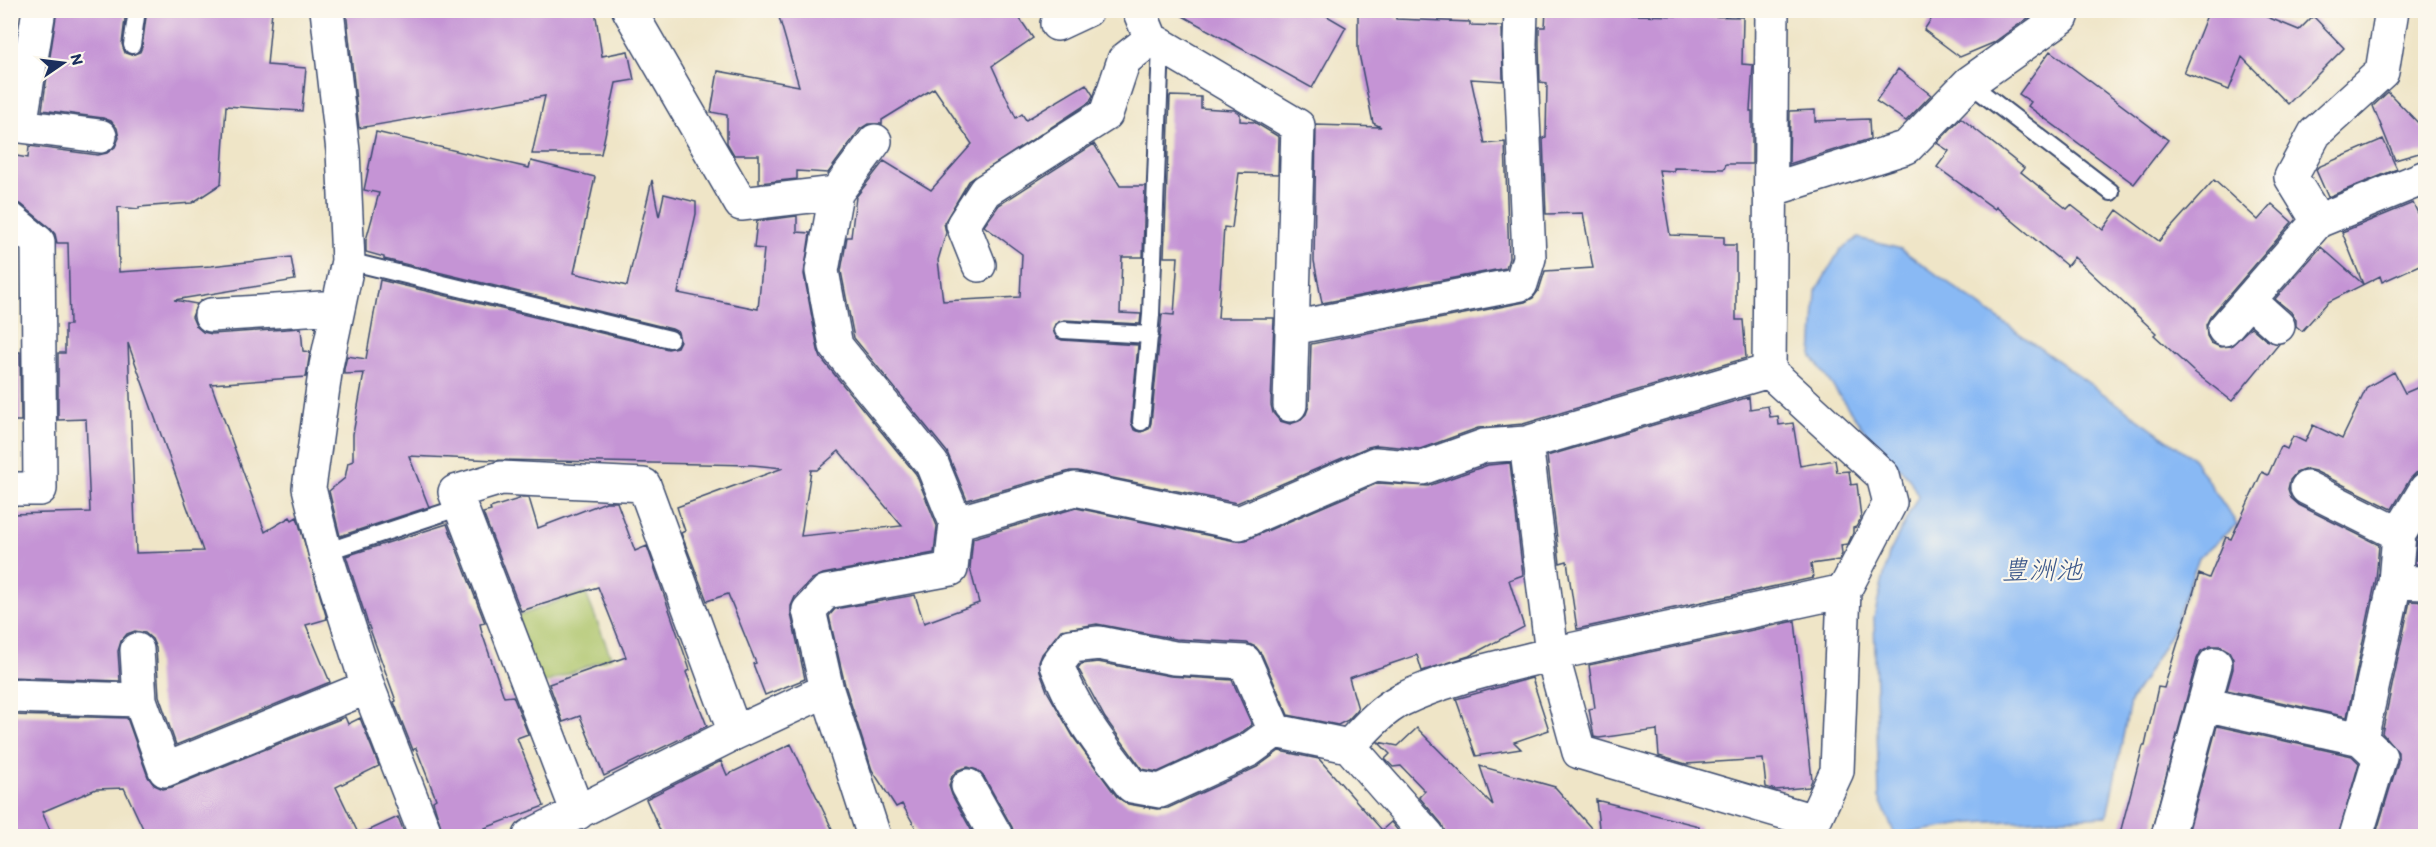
<svg xmlns="http://www.w3.org/2000/svg" width="2436" height="847" font-family="Itim,'Klee One',sans-serif">
	<style>
		.green { fill: #abc368; stroke: #637963; stroke-width: 1.5 }
		.water { fill: #89b9f4; stroke: #5274a9; stroke-width: 1.5 }
		.building { fill: #c594d5; fill-rule: evenodd }
		.lines { fill: none; stroke-linecap: round; stroke-linejoin: round }
		.lane-casing { stroke: #3b4a6e; stroke-width: 20 }
		.street-casing { stroke: #3b4a6e; stroke-width: 36 }
		.lane { stroke: #fff; stroke-width: 16 }
		.street { stroke: #fff; stroke-width: 33 }
		.labels { text-anchor: middle; stroke-width: 4.5; stroke-linejoin: round; paint-order: stroke }
		.water-label { font-size: 27px; font-style: italic; fill: #3c588b; stroke: #fbf7ec }
	</style>
	<rect width="100%" height="100%" fill="#fbf7ec"/>
	<filter id="ink" filterUnits="userSpaceOnUse"><feTurbulence type="fractalNoise" baseFrequency=".0167" numOctaves="2"/><feDisplacementMap in="SourceGraphic" scale="12" xChannelSelector="R" yChannelSelector="G"/><feConvolveMatrix kernelMatrix="1 2 1 2 8 2 1 2 1" color-interpolation-filters="sRGB"/></filter>
	<filter id="wash" filterUnits="userSpaceOnUse"><feTurbulence type="fractalNoise" baseFrequency=".008" numOctaves="4" result="noise"/><feDisplacementMap in="SourceGraphic" scale="24" xChannelSelector="R" yChannelSelector="G"/><feGaussianBlur stdDeviation="1.35" result="paint"/><feColorMatrix in="noise" values="0 0 0 0 0 0 0 0 0 0 0 0 0 0 0 0 0 1.4 0 .05"/><feComposite in="paint" operator="in"/></filter>
	<g filter="url(#wash)">
		<rect width="100%" height="100%" fill="#efe5c7"/>
		<!-- green -->
		<path class="green" d="M585 591 611 657 540 685 516 617Z"/>
		<!-- water -->
		<path class="water" d="M1858 238 1901 249 2192 457 2237 524 2199 557 2172 632 2130 702 2107 816 1971 823 1895 835 1879 797 1874 617 1889 554 1918 496 1909 478 1866 433 1812 357 1816 291 1840 250Z"/>
		<g id="blocks">
			<!-- building -->
			<path class="building" d="M57 10H126L122 44 125 53 131 55 140 52 142 47 147 10H272L267 65 306 68 302 111 226 106 221 184 192 203 139 207V209L118 207 119 272 211 266 291 257 295 280 174 300 197 304 192 317 196 326 203 332 212 334 301 328 303 351 310 352 306 377 211 384 265 532 290 517 292 520 297 517 327 619 306 625 330 682 176 745 159 696 156 648 152 639 145 633 135 631 127 634 121 641 118 651 120 681 10 677V514L90 512 86 419 58 420V353H65V325H70L68 243H57L55 234 50 228 22 205 10 201V155L28 158 29 146 98 155 107 153 115 147 119 138 117 128 111 121 103 118 42 110ZM128 343 203 551 136 553Z
				M346 10H595L602 56 628 51 634 80 616 83 601 154H532L545 96 359 128Z
				M777 10H1014L1033 38 992 66 1016 118 1022 114 1026 120 1086 84 1093 95 1090 102 969 181 944 223 946 233 938 260 943 301 1020 297 1022 254 984 226 999 205 1094 144 1120 186H1145L1143 257H1122L1120 313 1141 314 1140 324 1064 320 1055 324 1053 330 1057 338 1062 340 1138 345 1131 422 1134 430 1141 432 1149 429 1151 423 1162 314 1174 315 1178 257H1164L1170 96 1201 97V108L1234 110 1240 114V121L1254 122 1279 137 1278 174 1239 173 1232 228 1224 227 1218 318H1274L1271 405 1273 413 1280 421 1290 424 1299 421 1306 414 1309 406 1311 344 1525 302 1533 298 1539 290 1545 271 1593 268 1583 213 1546 214 1543 138 1546 137 1547 83 1540 82 1539 44V27H1545L1546 10 1631 12V15L1743 17 1742 64 1753 65 1750 111H1752V164H1726L1724 169 1674 168V171L1659 170 1670 235 1724 237V245H1736V320H1743L1746 358 1523 424 1478 428 1420 449 1377 445 1368 447 1237 503 1078 471H1070L967 500 947 452 854 338 841 271 847 237H851L856 197 884 161 931 190 972 144 934 88 882 120V124H868L860 129 828 173 797 171V179L759 183V155H734L727 143V115L711 112 718 71 799 86Z
				M1172 10H1317L1346 27 1312 88Z
				M1358 10H1395L1396 19 1470 22V25L1502 26 1503 81 1471 79 1485 144 1505 142 1509 258 1506 268 1322 303 1314 261 1316 125 1381 127 1373 123 1358 49Z
				M1937 10H2039L1993 43 1960 57 1924 30Z
				M2209 10H2250L2299 30 2313 16 2344 48 2288 104 2242 57 2229 90 2184 73Z
				M2050 51 2168 140 2134 184 2028 106 2031 102 2019 94Z
				M1898 69 1931 95 1906 121 1876 101Z
				M2388 92 2426 131V151L2395 160 2373 106Z
				M1815 110V121L1869 119 1870 139 1789 164 1790 111Z
				M1961 118 2024 168 2021 172 2067 209 2071 205 2103 230 2117 210 2159 241 2214 180 2258 220 2272 204 2292 222 2210 317 2206 325 2207 336 2211 343 2220 347 2231 346 2251 327 2266 340 2279 344 2232 401 2193 371 2154 335 2156 333 2074 257 2067 266 1996 207 1995 209 1937 167 1949 151 1937 143Z
				M376 132 529 168 531 161 595 177 574 273 627 286 652 180 659 217 664 194 696 202V214L678 293 758 309 764 249 754 248 757 221 797 216V232L810 233 804 274 818 350 821 358 916 474 937 526 934 553 823 574 812 579 795 597 791 606V614L805 679 765 695 753 664 756 663 728 594 707 601 681 533 685 531 677 507 783 468 752 465 495 460 409 456 429 507 340 536 329 491 345 478 348 463 353 461V434L364 373 344 374V369L347 356 366 359 380 280 668 349 677 347 680 341 678 332 672 329 384 259V257L366 252V240L379 193 364 190ZM839 451 902 526 801 536 811 470H817Z
				M2383 139 2397 169 2328 197 2316 170 2318 167Z
				M2413 203 2426 230V262L2382 282 2380 276 2328 302 2302 331 2296 326V320L2291 312 2275 299 2321 247 2363 284 2342 232Z
				M10 352H20L21 421H10Z
				M2394 372 2405 393 2426 384V470L2416 473 2410 479 2392 509 2315 471 2306 469 2296 473 2290 480 2288 489 2291 498 2299 505 2379 545 2376 579 2347 717 2227 690 2233 669V659L2229 651 2220 646H2210L2201 651 2197 659 2150 837H2119L2143 746H2145L2158 687 2164 688 2199 574 2209 578 2226 537 2231 539 2262 472 2268 475 2281 446 2287 449 2293 436 2305 442 2313 425 2342 439 2367 387Z
				M1749 397 1750 409 1768 406 1770 417 1778 416 1779 425 1793 423 1800 466 1835 460 1837 472 1849 471 1851 485 1857 484 1861 518 1856 527 1853 528V533L1848 544 1841 545 1842 554 1839 560 1811 564 1813 578 1577 629 1567 561 1560 563 1547 456Z
				M1510 463 1523 575 1509 580 1524 627 1469 656 1422 671 1417 655 1349 678 1358 709 1348 720 1338 725 1288 715 1262 655 1256 647 1247 643 1176 639 1097 624 1061 630 1042 654 1039 662 1040 672 1047 691 1074 738 1117 797 1128 804 1157 809 1168 808 1257 767 1279 751 1319 759 1382 830 1391 822 1403 837H1015L1012 827 984 777 977 770 968 767 958 770 952 776 949 786 952 795 975 837H921L902 804 896 807 872 770 845 685 829 616 835 609 915 595 924 623 979 603 970 568 973 538 1076 508 1235 541 1246 540 1378 483 1428 486 1488 465Z
				M522 498H529L538 528 606 502H617L635 551 647 546 690 670 686 672 707 726 604 776 580 716 563 722 549 684 626 657 598 587 521 611 483 513 491 511 490 508Z
				M447 524 485 623 480 624 482 633 504 697 513 696 528 734 517 738 544 806 485 828 488 837H444L433 801 436 799 416 748 413 750 394 702 396 701 367 621 346 556Z
				M2426 526V564H2415L2417 540Z
				M2410 601 2426 602V837H2375L2398 762V752L2382 733Z
				M1795 621 1812 780 1809 787 1775 790 1766 787 1763 759 1686 764 1659 756 1657 730 1599 738 1594 737 1589 709 1595 708 1589 665Z
				M1098 662 1170 676 1232 680 1252 725 1239 734 1158 772 1142 769 1105 718 1078 668 1081 664Z
				M1532 678 1549 730 1514 742 1521 749 1476 756 1456 699Z
				M10 715 127 718 148 777 154 785 163 789 172 787 345 717 348 724 360 718 379 766 336 787 359 835 398 817 406 837H147L124 788 96 789 42 812 53 837H10Z
				M2217 726 2352 756 2359 763 2338 837H2187Z
				M1417 728 1493 805 1480 766 1555 787 1599 837H1446L1442 824 1419 797 1425 791 1401 766 1393 767 1385 759 1390 754 1378 742 1398 746Z
				M791 744 836 837H663L646 799 721 761 727 775Z
				M1596 800 1699 826 1698 837H1600Z"/>
		</g>
	</g>
	<g filter="url(#ink)">
		<use href="#blocks" fill-opacity="0" stroke="#3b4a6e" stroke-width="1.5"/>
		<g class="lines">
			<defs>
				<path id="lane" d="M132 45 137 10
					M1969 83 2111 192
					M348 261 670 339
					M1063 330 1150 335
					M1141 422 1151 315 1161 44
					M325 552 461 507"/>
				<path id="street" d="M39 10 20 126 100 136
					M327 10 343 151 348 261 326 366 309 488 325 552 368 687 426 836
					M629 10 741 204 836 193
					M1139 10 1151 39 1298 126 1290 405
					M1772 10 1769 371 1883 476 1890 503 1844 591 1837 771 1807 836
					M1057 24 1087 10
					M1770 190 1907 147 1969 83 2062 17 2064 10
					M10 219 38 242 40 489H10
					M2318 221 2291 177 2315 133 2382 72 2392 10
					M979 265 963 225 985 191 1106 114 1124 60 1151 39
					M2250 301 2278 326
					M211 315 338 307
					M1292 328 1521 284 1529 258 1520 44 1521 10
					M2224 329 2318 221 2426 177
					M2307 488 2399 534
					M956 523 1075 489 1239 523 1375 464 1422 468 1484 446 1526 443
					M2395 582 2399 534 2426 489
					M137 650 140 700
					M10 696 140 700 165 770 368 687
					M2204 704 2361 739
					M1275 731 1245 662 1174 658 1099 643 1071 646 1057 665C1076 715 1100 744 1132 786L1160 791 1249 750 1275 731 1349 746
					M968 786 996 836
					M578 813 455 492 501 478 644 485 735 733
					M1814 821 1579 752 1552 654 1844 591
					M530 836 735 733 827 690
					M874 836 827 690 809 610 826 592 951 569 956 523 932 464 836 346 822 271 836 193 875 141
					M1428 836 1349 746C1365 729 1380 711 1401 700 1448 677 1502 667 1552 654L1526 443 1769 371
					M2168 836 2215 664
					M2356 836 2380 757 2361 739 2395 582 2426 583"/>
			</defs>
			<!-- lane casing -->
			<use href="#lane" class="lane-casing"/>
			<!-- street casing -->
			<use href="#street" class="street-casing"/>
			<!-- lane -->
			<use href="#lane" class="lane"/>
			<!-- street -->
			<use href="#street" class="street"/>
		</g>
	</g>
	<g class="labels">
		<!-- water labels -->
		<g class="water-label">
			<text x="2042" y="579">豊洲池</text>
		</g>
	</g>
	<!-- margin -->
	<rect width="2436" height="847" fill="none" stroke="#fbf7ec" stroke-width="36"/>
	<!-- north arrow -->
	<g transform="translate(63 63) rotate(76)" stroke="#fbf7ec" stroke-width="4.5" paint-order="stroke">
	<path d="M0-4.5L10 22L0 15L-10 22Z" fill="#1b2f5e"/>
	<text y="-9" font-size="16" font-weight="bold" text-anchor="middle" fill="#1b2f5e">N</text>
	</g>
</svg>
